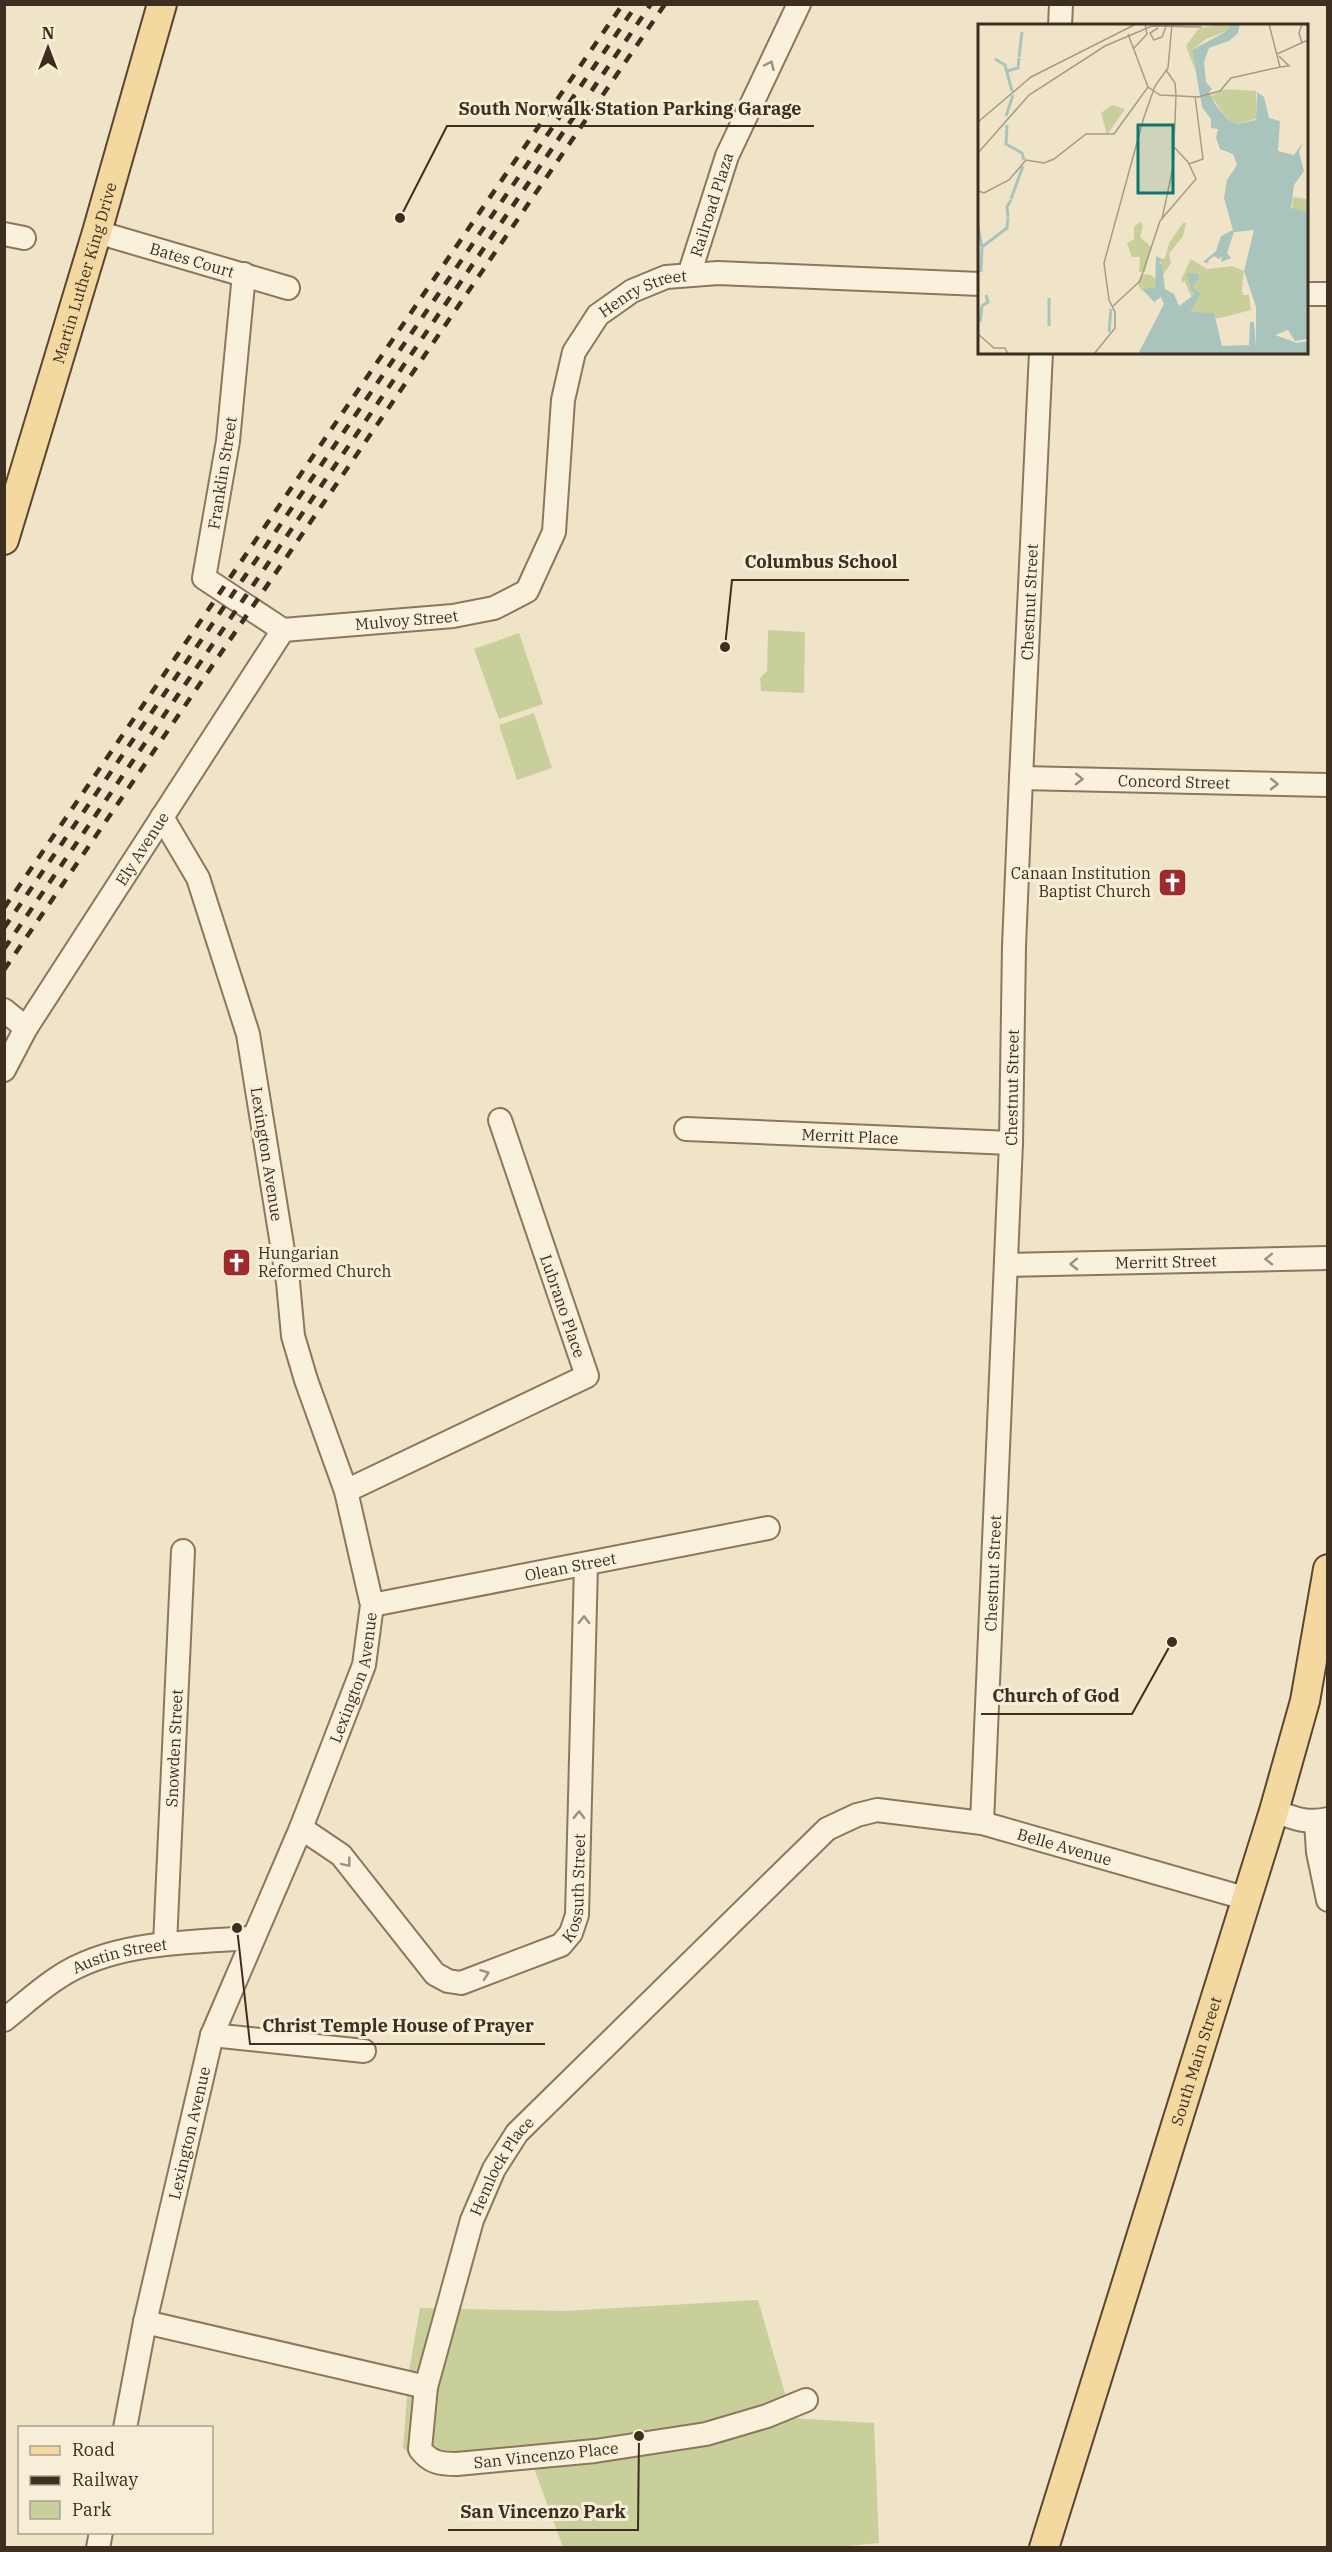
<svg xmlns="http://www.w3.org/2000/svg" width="1332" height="2552" font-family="'IBM Plex Serif',serif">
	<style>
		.green { fill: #c9cf9b }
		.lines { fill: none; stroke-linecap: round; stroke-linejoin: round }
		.minor-casing { stroke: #8d765c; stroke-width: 26 }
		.major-casing { stroke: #5b4430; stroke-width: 32 }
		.minor { stroke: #faf1dc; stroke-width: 22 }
		.major { stroke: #f3d9a0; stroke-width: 28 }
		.rail { stroke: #3d2e20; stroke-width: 4.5; stroke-dasharray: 10 10; stroke-linecap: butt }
		.oneway { stroke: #9c907e }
		.labels { text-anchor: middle; stroke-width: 6; stroke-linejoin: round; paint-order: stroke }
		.street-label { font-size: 16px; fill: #3d2e20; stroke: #f7eed8 }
		.poi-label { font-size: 16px; fill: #3d2e20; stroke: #f7eed8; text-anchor: end }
		.inset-river { fill: none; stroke: #a9c4bc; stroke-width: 3 }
		.inset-road { fill: none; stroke: #a89b85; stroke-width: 1.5 }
		.view { fill: #0f766e; fill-opacity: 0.15; stroke: #0f766e; stroke-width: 3 }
		.inset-edge { fill: none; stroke: #3d2e20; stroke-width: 3 }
		.leader { fill: none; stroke: #3d2e20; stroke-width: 2 }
		.callout-dot { fill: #3d2e20; stroke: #f7eed8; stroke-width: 2 }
		.callout-label { font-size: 18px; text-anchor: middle; font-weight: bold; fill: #3d2e20; stroke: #f7eed8; stroke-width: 6; stroke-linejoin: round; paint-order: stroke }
	</style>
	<rect width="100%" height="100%" fill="#f0e4c8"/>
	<!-- green -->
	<path class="green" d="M768 630 805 632 804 693 761 691 760 678 767 671Z
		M519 633 543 704 499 719 474 649Z
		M534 713 552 768 517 780 499 725Z
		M758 2300 792 2418 874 2423 879 2543 828 2548 563 2547 532 2463 443 2475 425 2467 403 2448 409 2371 420 2308 563 2311Z"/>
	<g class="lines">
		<defs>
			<g id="minor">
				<path d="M1060 26 1061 4"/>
				<path id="s1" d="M97 232 288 288"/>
				<path d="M4 234 24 238"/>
				<path d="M244 274 228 441 204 578 283 630"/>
				<path id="s2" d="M689 275 727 156 799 4"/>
				<path d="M1306 294H1328"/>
				<path id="s3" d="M283 630 453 616 494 608 527 591 554 532 563 400 574 352 598 315 632 291 666 277 718 273 980 284"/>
				<path id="s4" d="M1021 778 1328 785"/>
				<path d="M4 1010 26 1028"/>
				<path id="s5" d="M4 1070 26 1028 283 630"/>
				<path id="s6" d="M686 1129 1011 1143"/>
				<path id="s7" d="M1006 1265 1328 1258"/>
				<path d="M346 1491 587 1376 500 1120"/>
				<path id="s8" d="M372 1605 768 1528"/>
				<path d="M1274 1811C1293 1818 1308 1824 1328 1819"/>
				<path d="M1316 1822 1318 1852 1328 1900"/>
				<path id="s9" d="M982 1823 1011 1143 1014 946 1021 778 1041 352"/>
				<path id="s10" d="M301 1828 341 1855 435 1974 448 1981 461 1983 561 1945 571 1933 577 1915 586 1565"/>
				<path id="s11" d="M165 1944 183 1551"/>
				<path id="s12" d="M4 2020C23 2005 40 1989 59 1977 113 1941 191 1942 253 1938"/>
				<path d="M212 2035 364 2051"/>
				<path d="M145 2322 426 2387"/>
				<path id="s13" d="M806 2400 767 2416 706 2434 595 2451 457 2464C441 2464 430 2463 420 2449L426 2387 472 2220 494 2169 517 2133 827 1829 857 1815 877 1810 982 1823 1248 1899"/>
				<path id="s14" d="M125 2428 145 2322 212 2035 301 1828 364 1665 372 1605 346 1491 306 1380 293 1336 288 1282 248 1034 198 878 162 817"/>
				<path d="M98 2548 101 2532"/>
			</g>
			<g id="major">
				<path id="s15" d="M4 540 97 232 162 4"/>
				<path id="s16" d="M1044 2548 1274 1811 1305 1701 1328 1569"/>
			</g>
		</defs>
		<!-- minor casing -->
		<use href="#minor" class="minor-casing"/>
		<!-- major casing -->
		<use href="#major" class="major-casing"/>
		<!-- minor -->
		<use href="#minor" class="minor"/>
		<!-- major -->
		<use href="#major" class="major"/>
		<!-- rail -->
		<path class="rail" d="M4 908C211 607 415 305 623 4
			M4 928 637 4
			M4 949 651 4
			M4 970 665 4"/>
	</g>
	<!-- one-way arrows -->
	<defs><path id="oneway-chevron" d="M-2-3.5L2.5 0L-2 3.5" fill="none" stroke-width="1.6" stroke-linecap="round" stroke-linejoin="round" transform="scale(1.5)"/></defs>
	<g class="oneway">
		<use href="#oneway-chevron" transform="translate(770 65) rotate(-65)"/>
		<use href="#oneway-chevron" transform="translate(1079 779) rotate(1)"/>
		<use href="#oneway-chevron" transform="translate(1274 784) rotate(1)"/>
		<use href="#oneway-chevron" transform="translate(1269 1259) rotate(179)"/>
		<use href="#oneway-chevron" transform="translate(1074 1264) rotate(179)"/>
		<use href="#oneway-chevron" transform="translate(584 1620) rotate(-89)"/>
		<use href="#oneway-chevron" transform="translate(579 1815) rotate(-89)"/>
		<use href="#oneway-chevron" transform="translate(347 1863) rotate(52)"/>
		<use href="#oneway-chevron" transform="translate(485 1974) rotate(-20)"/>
	</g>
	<!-- icons -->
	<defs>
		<symbol id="church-square" viewBox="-11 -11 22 22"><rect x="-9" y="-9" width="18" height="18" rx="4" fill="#9e2a2b" stroke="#f7eed8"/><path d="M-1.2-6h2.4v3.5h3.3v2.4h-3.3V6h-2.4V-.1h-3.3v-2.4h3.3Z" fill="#fff"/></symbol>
	</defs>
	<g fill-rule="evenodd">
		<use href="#church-square" x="1156" y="866" width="33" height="33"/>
		<use href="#church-square" x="220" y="1246" width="33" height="33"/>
	</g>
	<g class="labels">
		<!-- street labels -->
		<g class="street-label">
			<text dy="6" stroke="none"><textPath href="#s2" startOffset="74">Railroad Plaza</textPath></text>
			<text dy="6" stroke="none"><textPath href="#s1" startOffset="99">Bates Court</textPath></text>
			<text dy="6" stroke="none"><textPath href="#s15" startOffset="279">Martin Luther King Drive</textPath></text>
			<text dy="6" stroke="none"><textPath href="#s3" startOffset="591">Henry Street</textPath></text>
			<text transform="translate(222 473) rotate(-81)" y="6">Franklin Street</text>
			<text dy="6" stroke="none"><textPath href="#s9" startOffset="1222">Chestnut Street</textPath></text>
			<text dy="6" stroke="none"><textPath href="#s3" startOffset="124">Mulvoy Street</textPath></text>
			<text dy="6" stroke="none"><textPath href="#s4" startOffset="153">Concord Street</textPath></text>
			<text dy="6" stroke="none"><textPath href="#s5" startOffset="261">Ely Avenue</textPath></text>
			<text dy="6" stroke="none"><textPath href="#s9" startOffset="736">Chestnut Street</textPath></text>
			<text dy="6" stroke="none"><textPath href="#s6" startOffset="164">Merritt Place</textPath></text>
			<text transform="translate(267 1154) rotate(81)" y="6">Lexington Avenue</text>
			<text dy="6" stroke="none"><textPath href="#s7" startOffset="160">Merritt Street</textPath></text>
			<text transform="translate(563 1306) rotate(71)" y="6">Lubrano Place</text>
			<text dy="6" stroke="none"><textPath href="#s8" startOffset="202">Olean Street</textPath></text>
			<text dy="6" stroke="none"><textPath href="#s9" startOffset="250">Chestnut Street</textPath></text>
			<text dy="6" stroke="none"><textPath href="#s14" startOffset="788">Lexington Avenue</textPath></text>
			<text dy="6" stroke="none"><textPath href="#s11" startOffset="196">Snowden Street</textPath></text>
			<text dy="6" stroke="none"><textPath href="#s13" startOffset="1412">Belle Avenue</textPath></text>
			<text dy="6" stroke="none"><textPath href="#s10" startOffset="396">Kossuth Street</textPath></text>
			<text dy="6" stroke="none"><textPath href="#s12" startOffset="135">Austin Street</textPath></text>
			<text dy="6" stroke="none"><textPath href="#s16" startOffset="510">South Main Street</textPath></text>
			<text dy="6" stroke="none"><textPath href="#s14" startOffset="302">Lexington Avenue</textPath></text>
			<text dy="6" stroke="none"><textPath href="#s13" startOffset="696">Hemlock Place</textPath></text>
			<text transform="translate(546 2455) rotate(-6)" y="6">San Vincenzo Place</text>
		</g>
		<!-- poi labels -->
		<g class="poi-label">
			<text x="1151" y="879">Canaan Institution<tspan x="1151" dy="18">Baptist Church</tspan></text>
			<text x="258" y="1259" text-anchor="start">Hungarian<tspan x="258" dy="18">Reformed Church</tspan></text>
		</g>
	</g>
	<!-- overview -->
	<g transform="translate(978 24)">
		<rect width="330" height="330" fill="#f0e4c8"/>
		<path d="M239 0H253L249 7 228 15 214 26 217 46 208 22 220 5ZM246 65 278 67V95L259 100 249 95 233 72ZM134 81 147 85 129 111 123 89ZM315 173 330 175V188L314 185ZM162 197 165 202 162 213 173 223 167 248H161L162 233H154L149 219 156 215V203ZM213 235 229 245 254 242 266 247 264 265 265 271H271L273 286 242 294H207L215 276 206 256V259L203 256ZM160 259a9 9 0 1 1 18 0a9 9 0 1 1-18 0Z" fill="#c9cf9b"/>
		<path d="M205 199H208L205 212 191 230 193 239 185 251 182 236 187 234 191 219Z" fill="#c9cf9b"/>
		<path d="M253 0H262L260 9 251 17 231 24 226 38 228 58 234 65 231 68 237 80 249 95 259 100 278 96 279 68 286 73 291 94 302 97 300 127 316 131 325 118 321 128 326 147 316 161 313 184 330 188V315L317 317 310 306 297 311 319 319 330 317V330H160L186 280 183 273 176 278 164 265 177 264 178 232 184 235 181 239 184 241 187 265 196 270 201 282 217 270 213 266 209 249 220 250 221 255 214 262 223 270 212 288 236 289 244 322 271 321 272 298H276L278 322V283L266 247 276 206 256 208 249 229 253 234 243 238 244 232 241 235 236 232 229 238 232 240 225 238 238 227 243 212 255 206 246 174 249 156 259 141 255 130 242 125 238 114 240 105 233 104V95L224 83 214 26 249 7Z" fill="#a9c4bc"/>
		<path class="inset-river" d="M41 33 44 8M17 35 27 41 34 67M29 47 40 44 41 34M227 73 266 124 305 211 292 316 285 330M28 92 35 71M29 101 28 120 44 129 46 136M33 175 45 142M30 193 29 183 33 176M0 202 4 223M3 248 4 223 29 204 30 194M71 274V302M2 298 4 282 10 278 8 271M131 308 133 285"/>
		<path class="inset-road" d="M291 0 302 43M324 0 321 9 324 19M180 4 172 9 176 16 184 13 189 0M150 10 170 63 182 71 221 73M156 24 169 10 167 0M299 30 330 16M301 32 311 42 302 43M51 54 158 0M220 73 242 67 253 54 302 43M0 98 53 53M0 129 51 71 127 22 174 2 224 3M211 140 225 135 217 72M0 167 6 169 31 156 48 136 66 139 76 135 108 110H136L170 63M184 195 195 143 198 71 197 59 188 46M135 282 162 257 182 197 218 155 210 138 196 123M0 310 16 324H27L30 330M116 330 137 304V288L131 276 126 239 166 93 177 62 190 44 194 0"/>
		<path class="view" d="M160 101H195V169H160Z"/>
		<rect width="330" height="330" class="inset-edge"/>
	</g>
	<!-- callouts -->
	<path class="leader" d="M400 218L447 126H814M725 647L732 580H909M1172 1642L1132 1714H981M237 1928L250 2044H545M639 2436L638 2530H448"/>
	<g class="callout-dot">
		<circle cx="400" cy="218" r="6"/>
		<circle cx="725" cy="647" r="6"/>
		<circle cx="1172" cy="1642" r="6"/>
		<circle cx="237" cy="1928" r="6"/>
		<circle cx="639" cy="2436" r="6"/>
	</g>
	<g class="callout-label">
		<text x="630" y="115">South Norwalk Station Parking Garage</text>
		<text x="821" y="568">Columbus School</text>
		<text x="1056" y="1702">Church of God</text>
		<text x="398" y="2032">Christ Temple House of Prayer</text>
		<text x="543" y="2518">San Vincenzo Park</text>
	</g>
	<!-- border -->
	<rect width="1332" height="2552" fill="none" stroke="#3d2e20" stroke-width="12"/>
	<!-- legend -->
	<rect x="18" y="2426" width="195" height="108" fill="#f7eed8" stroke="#ada18e" stroke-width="1.5"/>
	<rect x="30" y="2446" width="30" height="9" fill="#f3d9a0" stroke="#ada18e" stroke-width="1.5"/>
	<text x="72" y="2456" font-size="18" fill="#3d2e20">Road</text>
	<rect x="30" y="2476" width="30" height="9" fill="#3d2e20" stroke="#ada18e" stroke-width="1.5"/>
	<text x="72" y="2486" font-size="18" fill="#3d2e20">Railway</text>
	<rect x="30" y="2501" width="30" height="18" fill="#c9cf9b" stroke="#ada18e" stroke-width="1.5"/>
	<text x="72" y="2516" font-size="18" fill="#3d2e20">Park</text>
	<!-- north arrow -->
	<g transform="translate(48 48)" stroke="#f7eed8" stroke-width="4.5" paint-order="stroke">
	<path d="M0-4.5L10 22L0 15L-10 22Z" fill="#3d2e20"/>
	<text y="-9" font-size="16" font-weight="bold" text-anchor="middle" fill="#3d2e20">N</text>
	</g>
</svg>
